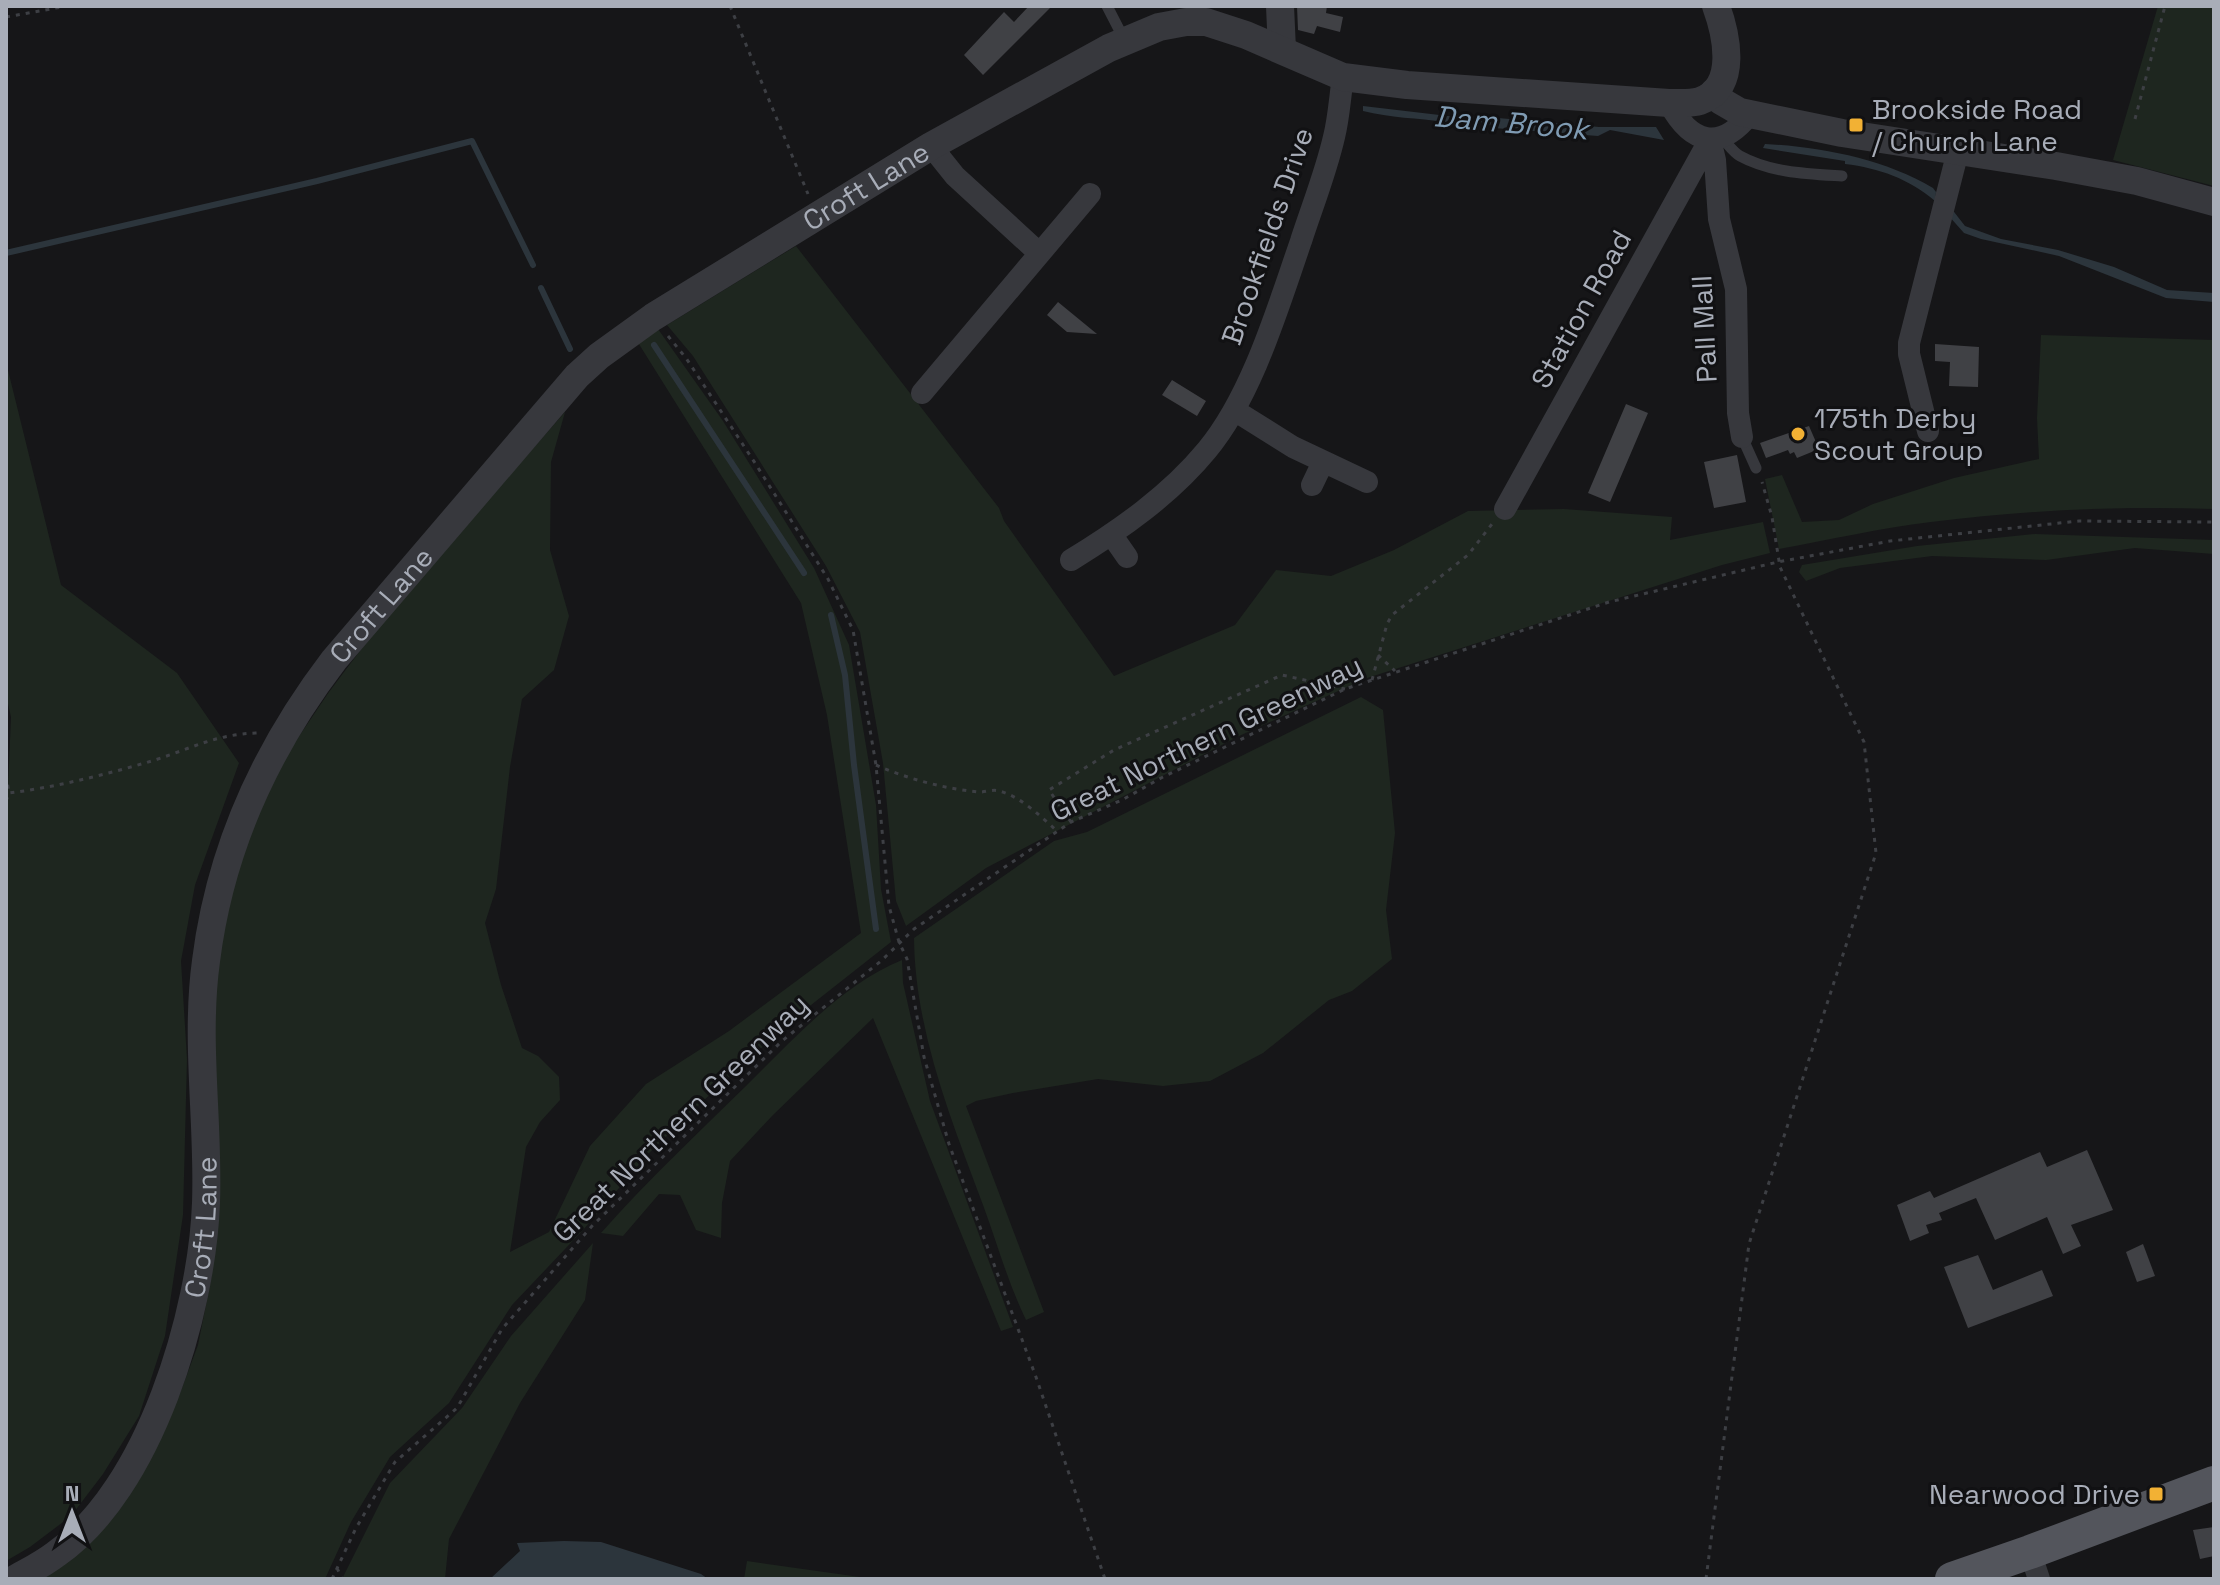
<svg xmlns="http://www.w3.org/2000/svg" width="2220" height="1585" font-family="'Space Grotesk',sans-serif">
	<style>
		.green { fill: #1e261f }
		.water { fill: #2c353c }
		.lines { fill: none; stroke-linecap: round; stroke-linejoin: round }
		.stream { stroke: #2c353c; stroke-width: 6 }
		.building { fill: #404145 }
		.path { stroke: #3d3f44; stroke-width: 3; stroke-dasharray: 4 6; stroke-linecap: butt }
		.service { stroke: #37383d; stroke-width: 11 }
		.minor { stroke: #37383d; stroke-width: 22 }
		.tertiary { stroke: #37383d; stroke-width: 28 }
		.primary { stroke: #53555c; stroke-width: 34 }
		.poi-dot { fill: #f2b134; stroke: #111113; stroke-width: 3 }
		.labels { text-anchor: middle; stroke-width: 6; stroke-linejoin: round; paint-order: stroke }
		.poi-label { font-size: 28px; fill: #a8adb8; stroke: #111113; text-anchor: start }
		.street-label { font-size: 28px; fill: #a8adb8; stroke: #111113 }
		.water-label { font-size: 30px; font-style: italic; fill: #7f9bb3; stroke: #111113 }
	</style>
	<rect width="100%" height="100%" fill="#161618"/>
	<!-- green -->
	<path class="green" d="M2158 6H2214V186L2113 160Z
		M796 246 999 508 1004 521 1114 676 1235 625 1276 570 1331 576 1394 550 1468 511 1564 509 1672 517 1670 540 1763 522 1770 553 1722 565 1367 678 1239 736 986 868 906 926 896 901 883 763 860 632 826 566 693 356 667 325Z
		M658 329 723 421 814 568 849 645 876 805 881 889 891 942 792 1020 702 1102 649 1153 583 1230 512 1305 449 1403 390 1457 351 1522 325 1579H44L84 1546 179 1396 198 1345 211 1280 218 1197 211 1005 236 864 283 760 329 692 390 611 565 412 551 462 550 550 569 616 554 670 522 699 510 767 496 889 485 923 501 985 522 1048 538 1056 559 1077 560 1100 540 1122 526 1147 510 1252 549 1232 590 1146 646 1084 729 1031 861 933 827 715 801 603 637 341Z
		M2041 335 2214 340V509C2119 506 2025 510 1931 522 1880 528 1829 540 1779 549L1765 479 1782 475 1802 522 1839 520 1873 504 1954 478 2039 459 2037 418Z
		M6 362 61 585 177 673 239 763 195 885 181 961 187 1059 183 1215 165 1336 139 1416 103 1474 71 1516 30 1547 6 1561V836L11 717 6 695Z
		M2035 534 2214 540V554L2135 548 2046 560 1932 556 1840 568 1806 581 1799 572 1802 565 1917 546Z
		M1361 697 1383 710 1395 833 1386 910 1392 959 1352 991 1329 1000 1263 1053 1210 1081 1163 1086 1098 1079 1013 1093 976 1101 966 1106 1044 1312 1026 1320C1008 1283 997 1243 983 1205 951 1119 915 1031 914 938L1054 841 1087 832Z
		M902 960 903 983 930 1101 1013 1327 1001 1331 873 1018 772 1116 730 1161 722 1203 721 1238 696 1230 680 1195 659 1194 623 1236 601 1233C647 1181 697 1134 747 1085 793 1040 841 985 902 960Z
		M593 1243 585 1300 520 1403 449 1539 445 1579H342L390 1483 462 1408 511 1336Z
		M747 1561 874 1579H744Z"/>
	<!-- water -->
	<path class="water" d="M1363 106 1448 116 1487 117 1599 127H1656L1664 140 1610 130 1598 136 1494 128C1481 117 1462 125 1445 122 1418 118 1390 118 1363 111Z
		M1765 144C1822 147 1884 159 1933 188L1936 192 1935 201C1909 179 1879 168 1845 164V161L1763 148Z
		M1951 208 1965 226 2001 239 2058 250 2114 267 2167 290 2214 293V302L2166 298 2059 256 1981 239 1964 233 1948 215Z
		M564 1541 601 1542 701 1574 708 1579H490L520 1551 517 1543Z"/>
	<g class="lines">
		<!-- stream -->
		<path class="stream" d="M6 253 317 181 472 141 533 265
			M541 288 570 349
			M654 345 804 573
			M831 615 845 675 854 765 876 929"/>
	</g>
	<!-- building -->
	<path class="building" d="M1029 6H1052L983 75 964 55 1004 12 1014 22Z
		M1297 6H1327L1326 13 1343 17 1340 32 1317 26 1314 34 1298 30Z
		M1058 302 1097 334 1067 332 1047 315Z
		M1935 344 1979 347 1978 387 1949 386 1950 362 1935 361Z
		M1172 380 1206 401 1197 416 1162 395Z
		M1626 404 1648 413 1610 502 1588 493Z
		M1809 426 1819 449 1797 458 1794 452 1790 454 1788 450 1766 458 1760 443Z
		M1737 455 1746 502 1714 508 1704 462Z
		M2087 1150 2113 1210 2071 1225 2081 1246 2063 1254 2047 1217 1995 1240 1976 1198 1939 1213 1942 1220 1926 1225 1929 1233 1910 1241 1897 1205 1930 1191 1934 1198 2040 1152 2047 1167Z
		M2143 1244 2155 1276 2137 1282 2126 1252Z
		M1978 1255 1993 1290 2042 1270 2053 1296 1968 1328 1944 1267Z
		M2214 1527V1556L2200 1559 2193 1530Z"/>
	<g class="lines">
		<!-- path -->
		<path class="path" d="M730 6 808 194
			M6 17 67 6
			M2135 119 2165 6
			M668 336 686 358 755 463 828 579 853 630 876 765 889 906 899 942 907 959 924 1057 949 1144 1036 1377 1105 1579
			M1378 655 1395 671
			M1372 680 1387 624 1392 615 1468 555 1492 524
			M876 765C908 779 945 789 980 792 986 792 993 789 999 791 1020 796 1040 816 1056 830
			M6 775 9 793
			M6 801 9 793C57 787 108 774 155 760 192 748 217 734 257 733
			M1071 822 1049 790 1114 750 1282 675 1345 689
			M337 1568 342 1579
			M332 1579 356 1528 395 1462 457 1408 502 1329 592 1226 782 1041 881 961 914 929 1071 822 1122 800 1161 778 1345 689 1609 602 1778 562 1890 541 2079 521 2214 522
			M1706 1579 1749 1244 1876 853 1864 742 1780 567 1772 517 1762 482"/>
		<!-- service -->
		<path class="service" d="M1107 6 1125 41
			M1722 138C1728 144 1733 152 1740 156 1771 173 1809 174 1842 176
			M1742 437 1756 468"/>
		<!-- minor -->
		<path class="minor" d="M1669 103C1691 144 1720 152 1750 114
			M1710 139 1715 160 1719 219 1736 289 1738 413 1742 437
			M931 146 955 176 1039 253
			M922 393 1090 194
			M1234 410 1293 447 1367 482
			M1928 431 1909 354V343L1958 151
			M1312 485 1323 462
			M1505 509 1710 139
			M1111 534 1127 557
			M1071 560C1120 530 1170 495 1207 450 1252 396 1278 307 1301 241 1312 207 1326 172 1334 137 1339 117 1340 96 1343 77
			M2030 1552 2039 1579"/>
		<!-- tertiary -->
		<g class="tertiary">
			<path d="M1280 6 1282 50"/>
			<path d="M1714 92 1721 101 1740 112 1842 133 2056 166 2137 181 2214 202"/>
			<path id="s1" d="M15 1579C29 1571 43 1564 56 1554 150 1489 202 1312 206 1203 209 1123 195 1041 206 961 220 849 266 749 334 660L577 376 599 356 653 317 931 146 1109 48 1159 27 1186 22H1206L1246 35 1343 77 1407 85 1669 103C1679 103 1691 104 1700 101 1739 88 1726 33 1716 6"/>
		</g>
		<!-- primary -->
		<path class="primary" d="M1952 1579 2030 1552 2214 1483"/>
	</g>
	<!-- markers -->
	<g class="poi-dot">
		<rect x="1848" y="117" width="16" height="16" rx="4"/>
		<circle cx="1798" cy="434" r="8"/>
		<rect x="2148" y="1486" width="16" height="16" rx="4"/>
	</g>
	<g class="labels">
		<!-- poi labels -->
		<g class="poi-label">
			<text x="1872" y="119">Brookside Road<tspan x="1872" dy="32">/ Church Lane</tspan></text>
			<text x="1814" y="428">175th Derby<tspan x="1814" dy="32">Scout Group</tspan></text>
			<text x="2140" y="1504" text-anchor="end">Nearwood Drive</text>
		</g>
		<!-- street labels -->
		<g class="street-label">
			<text dy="10" stroke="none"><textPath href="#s1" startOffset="1734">Croft Lane</textPath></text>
			<text transform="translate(1267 236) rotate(-71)" y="10">Brookfields Drive</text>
			<text transform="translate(1581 309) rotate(-61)" y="10">Station Road</text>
			<text transform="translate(1704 329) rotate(-93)" y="10">Pall Mall</text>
			<text dy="10" stroke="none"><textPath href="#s1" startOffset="1086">Croft Lane</textPath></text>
			<text transform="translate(1206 738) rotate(-26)" y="10">Great Northern Greenway</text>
			<text transform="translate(680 1118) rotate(-44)" y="10">Great Northern Greenway</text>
			<text dy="10" stroke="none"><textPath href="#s1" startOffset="416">Croft Lane</textPath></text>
		</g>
		<!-- water labels -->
		<g class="water-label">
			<text transform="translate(1511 123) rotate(5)" y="10">Dam Brook</text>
		</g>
	</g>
	<!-- border -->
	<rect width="2220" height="1585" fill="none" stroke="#a8adb8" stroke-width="16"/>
	<!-- north arrow -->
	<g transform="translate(72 1513)" stroke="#111113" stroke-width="6" paint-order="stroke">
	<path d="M0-6L14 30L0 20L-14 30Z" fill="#a8adb8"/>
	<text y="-12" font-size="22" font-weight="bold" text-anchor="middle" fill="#a8adb8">N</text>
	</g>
</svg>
